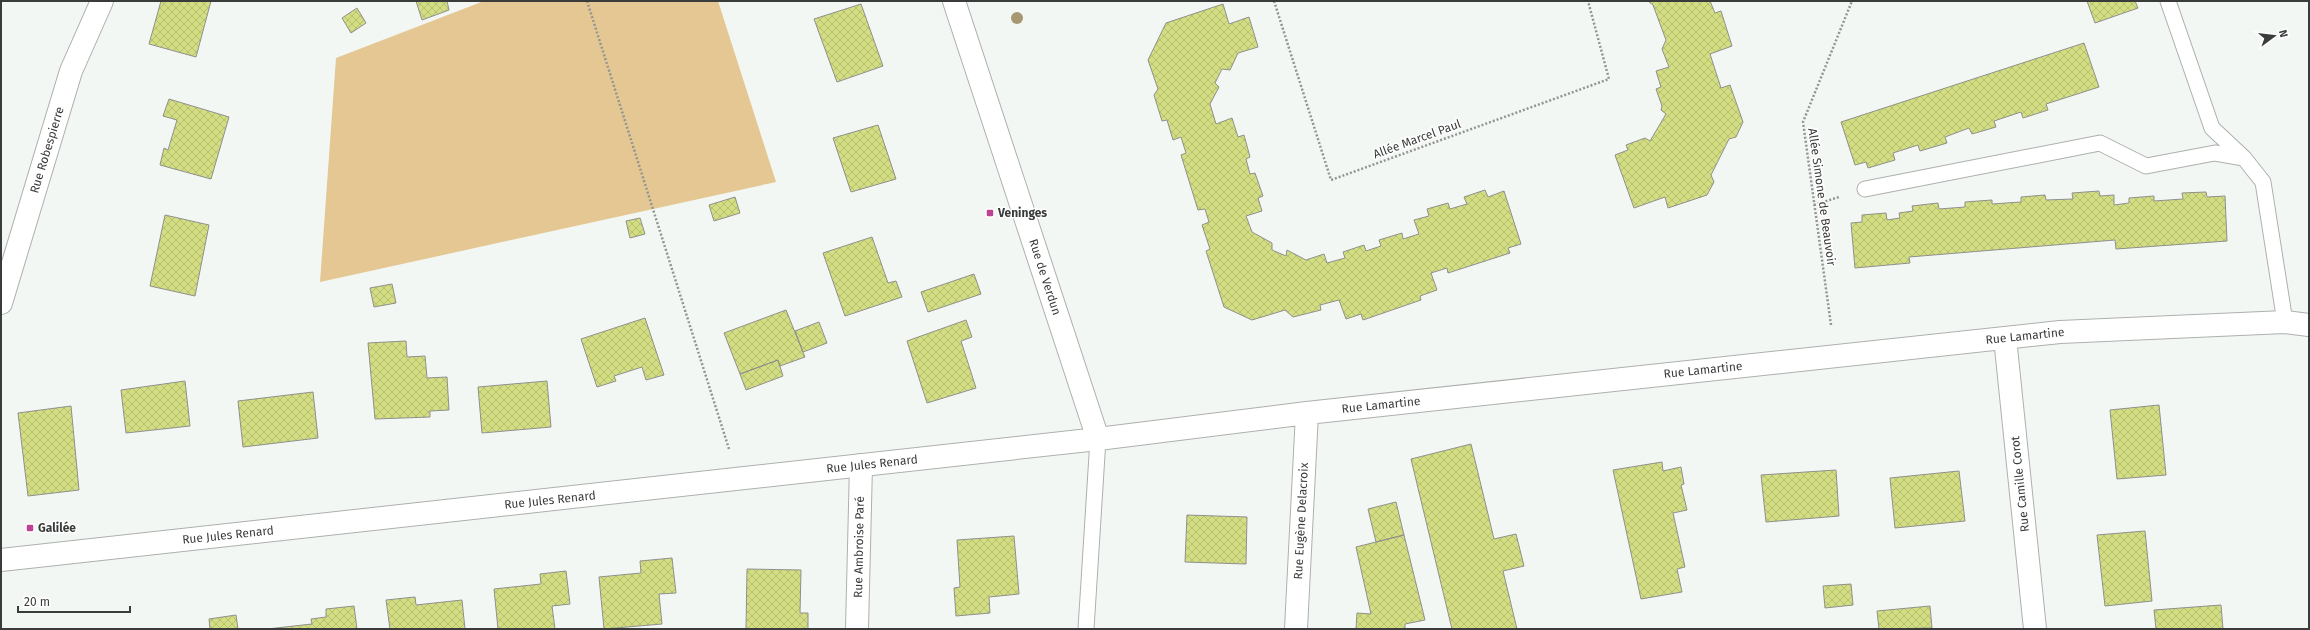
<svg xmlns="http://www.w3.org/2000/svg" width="2310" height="630" font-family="'Fira Sans',sans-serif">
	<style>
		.green { fill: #e4c792 }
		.building { fill: url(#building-cross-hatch); stroke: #8f908c }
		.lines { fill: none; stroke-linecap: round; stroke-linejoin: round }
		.lane-casing { stroke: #adb0ad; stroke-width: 17 }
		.street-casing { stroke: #adb0ad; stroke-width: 24 }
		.secondary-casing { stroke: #adb0ad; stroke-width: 24 }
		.path { stroke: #929592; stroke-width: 2.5; stroke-dasharray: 2 2; stroke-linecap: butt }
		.lane { stroke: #fff; stroke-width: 15 }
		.street { stroke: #fff; stroke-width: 22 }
		.secondary { stroke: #fff; stroke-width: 22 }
		.tree { fill: #a79871 }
		.poi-dot { fill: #be4294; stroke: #fff; stroke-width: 1.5 }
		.labels { text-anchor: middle; stroke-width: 3; stroke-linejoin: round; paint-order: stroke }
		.street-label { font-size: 12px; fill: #3a3c3b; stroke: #fff }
		.poi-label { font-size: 12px; font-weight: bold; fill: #3a3c3b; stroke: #fff; text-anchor: start }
	</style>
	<defs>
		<pattern id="building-cross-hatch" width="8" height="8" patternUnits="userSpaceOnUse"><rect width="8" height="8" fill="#d3de83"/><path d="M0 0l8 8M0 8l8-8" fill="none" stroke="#b6bf72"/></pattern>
	</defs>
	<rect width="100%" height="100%" fill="#f3f7f3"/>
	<!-- green -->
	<path class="green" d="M484 1H718L776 182 320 282 336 58Z"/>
	<!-- building -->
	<path class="building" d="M161 1H211L196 57 149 44Z
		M416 1H447L449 10 422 20Z
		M1648 1H1710L1715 13 1721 11 1732 46 1710 54 1721 88 1730 85 1743 122 1736 137 1729 139 1711 175 1714 182 1707 195 1668 208 1665 197 1634 208 1615 155 1628 150 1626 145 1645 138 1650 141 1666 114 1661 110 1662 106 1656 89 1661 87 1656 71 1669 67 1662 49 1666 40 1653 5Z
		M2087 1H2135L2138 8 2095 23Z
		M861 4 883 66 837 82 814 19Z
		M1223 4 1229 24 1249 17 1258 47 1238 53 1230 70 1222 69 1215 83 1219 87 1210 104 1216 124 1232 118 1238 137 1244 135 1250 157 1246 159 1250 174 1255 173 1263 196 1258 198 1262 211 1246 216 1252 232 1272 243V250L1286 256 1287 250 1306 260 1324 254 1327 263 1345 258 1343 252 1364 245 1366 251 1381 246 1379 240 1402 233 1403 239 1419 234 1414 220 1429 216 1427 209 1448 203 1450 209 1467 204 1464 197 1485 190 1488 197 1504 191 1521 244 1508 248 1510 253 1448 273 1447 268 1431 273 1437 290 1420 296 1421 300 1363 320 1361 314 1346 319 1339 300 1320 305 1321 310 1293 317 1285 310 1252 320 1224 307 1206 251 1210 249 1202 225 1209 222 1205 209 1198 210 1181 155 1186 153 1181 137 1173 140 1167 120 1162 121 1154 95 1158 89 1148 60 1166 23Z
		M357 8 366 23 351 33 342 18Z
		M2084 43 2099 87 2046 104 2048 110 2023 118 2021 112 1994 121 1996 127 1972 134 1969 128 1945 137 1947 143 1920 151 1918 145 1893 153 1895 160 1868 168 1866 162 1855 165 1841 122Z
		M169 99 229 117 211 179 160 165 164 148 168 150 177 120 163 116Z
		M878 125 896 179 851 192 833 138Z
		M2099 191 2100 196 2114 195V205L2129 203V198L2154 196V201L2183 199 2182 193 2206 192 2207 197 2225 196 2227 241 2116 249 2115 240 1909 257 1910 263 1855 268 1851 223 1862 222V215L1886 213 1887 220 1900 218 1899 213 1913 211 1912 206 1938 203 1939 209 1965 207V202L1992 200V204L2021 202V197L2045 195 2046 200 2073 199 2072 193Z
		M735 197 740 213 714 221 709 205Z
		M165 215 209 225 195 296 150 286Z
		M640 218 645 234 630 238 626 221Z
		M872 237 888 283 896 281 902 297 845 316 823 253Z
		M974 274 981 294 928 312 921 292Z
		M392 284 396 303 374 307 370 288Z
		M786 310 805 357 780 366 778 360 740 374 724 333Z
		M645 318 664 375 646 380 642 367 614 376 616 381 597 387 581 339Z
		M966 320 972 337 961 341 976 388 927 403 907 341Z
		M819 322 827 343 803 352 795 331Z
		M406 341 407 357 425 356 427 378 447 377 449 410 430 411V417L375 419 368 343Z
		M778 360 783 376 746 390 740 374Z
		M185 381 190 426 126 433 121 390Z
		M547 381 551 427 482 433 478 387Z
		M313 392 318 438 243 447 238 401Z
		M2159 405 2166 475 2117 479 2110 410Z
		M71 406 79 490 28 496 18 413Z
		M1471 444 1494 539 1516 534 1524 566 1503 571 1517 629H1452L1411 459Z
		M1662 462 1663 471 1681 467 1684 484 1681 485 1687 510 1673 513 1685 567 1677 569 1682 592 1641 599 1613 470Z
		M1836 470 1839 516 1766 522 1761 475Z
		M1959 471 1965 521 1895 528 1890 478Z
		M1396 502 1404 535 1376 542 1368 509Z
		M1187 515 1247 517 1246 564 1185 562Z
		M2145 531 2152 601 2105 606 2097 535Z
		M1404 535 1425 620 1405 624V629H1356L1357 613 1371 614 1356 547Z
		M1014 536 1019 594 989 597 990 613 956 616 954 588 960 587 957 540Z
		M672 558 676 593 659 594 662 624 604 629 599 577 641 573 640 561Z
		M747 569 801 570 800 613H808V629H746Z
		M566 571 570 604 552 606 555 629H498L494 589 541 584 540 574Z
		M1851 584 1853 605 1825 608 1823 586Z
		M415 597 416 605 462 600 465 629H390L386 600Z
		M2221 605 2223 629H2156L2154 610Z
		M354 606 357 629H267L312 624 311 619 326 617V609Z
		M1930 606 1932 628 1879 629 1877 611Z
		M236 615 238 629H210L209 619Z"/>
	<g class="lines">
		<defs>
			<path id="lane" d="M2168 1 2212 128 2244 158 2263 182 2285 322
				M1865 189 2100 143 2146 166 2215 153 2244 158
				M1086 629 1098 439"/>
			<path id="street" d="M1 303 71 71 102 1
				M2005 338 2035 629
				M1098 439 1307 413 2060 332 2285 322 2309 325
				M857 629 861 465
				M1296 629 1307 413"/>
			<path id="secondary" d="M1 560 1098 439 954 1"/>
		</defs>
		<!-- lane casing -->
		<use href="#lane" class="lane-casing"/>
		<!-- street casing -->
		<use href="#street" class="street-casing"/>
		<!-- secondary casing -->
		<use href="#secondary" class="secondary-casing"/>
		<!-- path -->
		<path class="path" d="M587 1 729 449
			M1274 1 1331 180 1609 79 1588 1
			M1814 205 1839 197
			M1831 325 1803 122 1852 1"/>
		<!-- lane -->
		<use href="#lane" class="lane"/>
		<!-- street -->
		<use href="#street" class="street"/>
		<!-- secondary -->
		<use href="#secondary" class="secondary"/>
	</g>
	<!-- trees -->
	<circle class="tree" cx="1017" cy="18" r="6"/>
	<!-- markers -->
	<g class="poi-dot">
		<rect x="986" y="209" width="8" height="8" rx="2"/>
		<rect x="26" y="524" width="8" height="8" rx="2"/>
	</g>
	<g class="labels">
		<!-- street labels -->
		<g class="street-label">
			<text transform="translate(1417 139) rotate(-20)" y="4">Allée Marcel Paul</text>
			<text transform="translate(47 150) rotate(-73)" y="4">Rue Robespierre</text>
			<text transform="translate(1822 197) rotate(82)" y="4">Allée Simone de Beauvoir</text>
			<text transform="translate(1045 277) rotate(72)" y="4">Rue de Verdun</text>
			<text transform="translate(2025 336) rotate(-6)" y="4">Rue Lamartine</text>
			<text transform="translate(1703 370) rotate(-6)" y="4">Rue Lamartine</text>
			<text transform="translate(1381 405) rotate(-6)" y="4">Rue Lamartine</text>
			<text transform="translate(872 464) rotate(-6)" y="4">Rue Jules Renard</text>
			<text transform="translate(2020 484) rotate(-96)" y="4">Rue Camille Corot</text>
			<text transform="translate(550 500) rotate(-6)" y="4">Rue Jules Renard</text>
			<text transform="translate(1301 521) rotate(-87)" y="4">Rue Eugène Delacroix</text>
			<text transform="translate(228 535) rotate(-6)" y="4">Rue Jules Renard</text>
			<text transform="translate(859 547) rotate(-89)" y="4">Rue Ambroise Paré</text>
		</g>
		<!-- poi labels -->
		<g class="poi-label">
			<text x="998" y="217">Veninges</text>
			<text x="38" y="532">Galilée</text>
		</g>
	</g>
	<!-- border -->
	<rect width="2310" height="630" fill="none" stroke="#3a3c3b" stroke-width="4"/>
	<!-- north arrow -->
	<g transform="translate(2274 36) rotate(75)" stroke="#ffffff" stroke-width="3" paint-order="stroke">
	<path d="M0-3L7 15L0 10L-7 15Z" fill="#3a3c3b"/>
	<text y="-6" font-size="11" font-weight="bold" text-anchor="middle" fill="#3a3c3b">N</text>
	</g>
	<!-- scale -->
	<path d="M18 606v6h112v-6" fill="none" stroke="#3a3c3b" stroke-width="2"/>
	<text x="24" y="606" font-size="12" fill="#3a3c3b" stroke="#ffffff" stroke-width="3" paint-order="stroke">20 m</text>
</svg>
